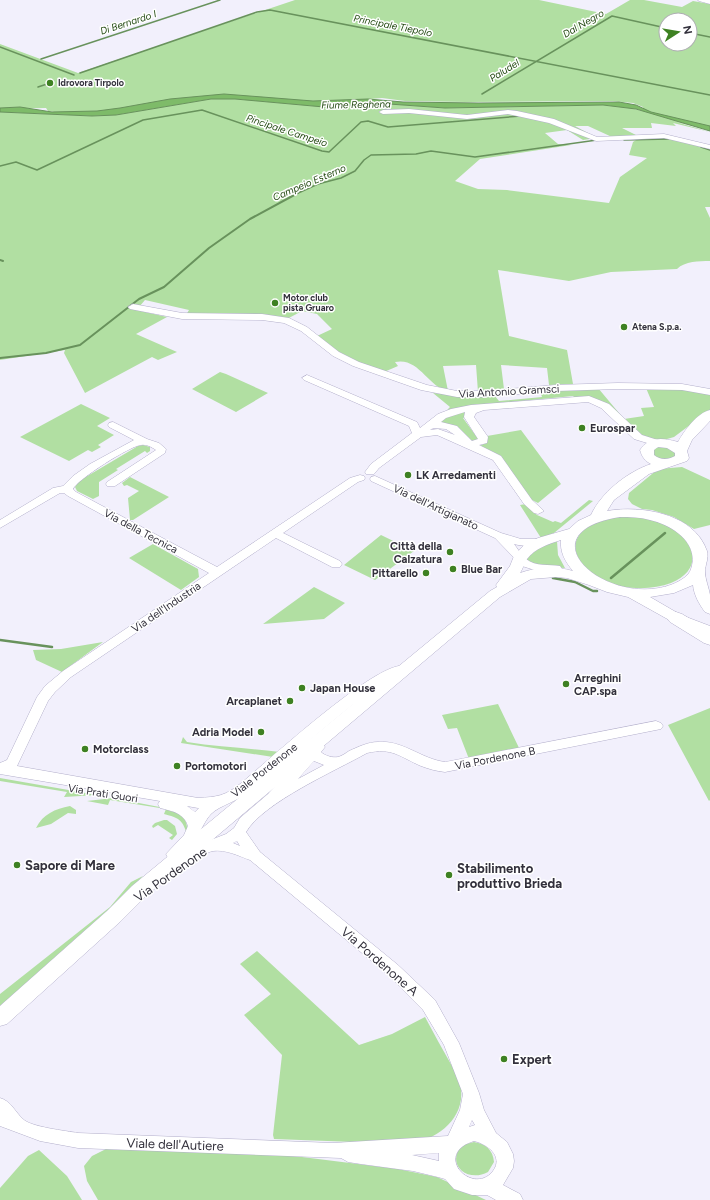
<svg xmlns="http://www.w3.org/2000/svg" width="710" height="1200" font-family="Figtree,sans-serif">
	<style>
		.green { fill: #b1dfa2; fill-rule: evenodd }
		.water { fill: #7ebb69; stroke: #68925c }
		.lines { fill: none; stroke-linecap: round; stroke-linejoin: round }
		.stream-far2 { stroke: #68925c; stroke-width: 1.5 }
		.stream-far1 { stroke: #68925c; stroke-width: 2 }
		.stream { stroke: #68925c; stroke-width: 2.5 }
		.minor-casing { stroke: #b3afcb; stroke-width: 1 }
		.major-casing { stroke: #b3afcb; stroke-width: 1 }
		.highway-casing { stroke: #b3afcb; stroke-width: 1 }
		.minor { fill: #fff; fill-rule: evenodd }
		.major { fill: #fff; fill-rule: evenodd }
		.highway { fill: #fff; fill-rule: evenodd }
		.poi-dot { fill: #3e8122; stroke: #fff; stroke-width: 1.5 }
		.labels { text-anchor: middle; stroke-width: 3; stroke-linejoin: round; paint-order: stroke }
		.far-poi-label { font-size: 9px; font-weight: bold; fill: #33313c; stroke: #fff; text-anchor: start }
		.far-water-label { font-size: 10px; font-style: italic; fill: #224911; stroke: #fff }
		.street-label { font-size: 11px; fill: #33313c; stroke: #fff }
		.poi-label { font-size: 11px; font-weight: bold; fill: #33313c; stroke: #fff; text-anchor: start }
		.near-poi-label { font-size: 13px; font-weight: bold; fill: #33313c; stroke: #fff; text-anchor: start }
		.near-street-label { font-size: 13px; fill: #33313c; stroke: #fff }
	</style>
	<rect width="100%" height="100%" fill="#f2f0fc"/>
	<!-- green -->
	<path class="green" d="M295 0H539L606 14 630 0H644L682 7 693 1 710 4V130L676 122 710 132 673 123 676 126 651 123 652 128H622L636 135 612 137 588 126H575L597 138 583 140 567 130 545 133 558 144 571 145 480 159 455 181 478 189 507 190 609 203 620 177 647 158 629 155 633 142C650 130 692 143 710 150V207H705L710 218V261C699 261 685 261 677 269L611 272 569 281 498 270 509 336 567 350 573 384 549 385 547 368 501 365 504 389 478 392 476 365 443 366 448 391C428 387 419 357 395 362L398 366 384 372C355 362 340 356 317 336L332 329 317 314 302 311 287 319 186 315 189 310 145 300 139 307 132 309 167 317 136 334 177 352 158 360 152 357 85 393 64 353 65 350 0 360V112L92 116 116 115 211 99H235L327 107 234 95 127 109 67 114 48 111 46 108 0 109V44L78 73ZM666 20H690V44H666ZM382 98 405 101 466 102 613 101 633 103 643 107 642 111 627 107 603 105 445 108 389 104 356 105 370 99Z
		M220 372 226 374 268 393 236 412 192 389Z
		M598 388 624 419 644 416 641 408 654 407 646 388 686 389 710 395V410L674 437 660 441 640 436 601 401 596 399 574 397 573 396 478 405 447 410 450 407 433 393 471 396 494 395 499 401 542 397 540 391Z
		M81 404 110 418 97 426 114 435 98 445 101 447 92 452 88 450 69 461 20 437Z
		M465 411 466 417 463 418 479 440 471 441 456 426 440 422 448 415Z
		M521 430 561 484 538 503 530 499 499 455 480 446 487 442V436Z
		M143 445 150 447V451L147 453 145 451 116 469 118 470 99 482V496L93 499 77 491 75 487 79 481 138 446Z
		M663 446 675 450 677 456 664 460 653 456 652 449Z
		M682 467 710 480V525L694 529 674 517 652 510 642 509 632 504 628 499 629 493 658 469Z
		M130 477 169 497 133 520H130L128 498 139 491 127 485 124 486 122 483Z
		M589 500 593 501 554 533 541 538 520 505 526 504 537 515 553 522 555 521 561 523Z
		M623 516C639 517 654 519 667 526 695 539 705 569 671 583 642 594 595 588 579 559 574 551 574 541 580 534 586 527 593 522 602 519 609 517 617 517 623 516Z
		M381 535 414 551 375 580 344 565Z
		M557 541 558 555 565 568 537 566 525 559 529 552Z
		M153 544 198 569 199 577 181 590 129 558Z
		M314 587 345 603 324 619 263 624Z
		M103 642 62 672 36 660 33 650 61 649Z
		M498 704 520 750 469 759 457 728 448 729 442 715Z
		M710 708V800L709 801 668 725Z
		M183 737 187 742C218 747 249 748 280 752L273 757 181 743Z
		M0 778 97 795 64 797 67 792 0 781Z
		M113 798 175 810C185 816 188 823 187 834 182 819 179 818 164 814L166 809 116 801 110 800 108 805 87 801Z
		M70 806 76 810V814L68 813 51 824 36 828C43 814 55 809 70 806Z
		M164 820H167L175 826 177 834 172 840 169 838 173 835 158 825 153 828 152 826 155 823Z
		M143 876 126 894 0 1006V994L110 907 131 882Z
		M257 951 359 1045 392 1034 425 1017C434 1034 443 1050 452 1066 454 1071 459 1077 460 1083 468 1117 438 1140 408 1144L274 1139 273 1135 282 1055 244 1015 271 994 240 964Z
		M474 1142C486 1144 493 1150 494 1162L488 1172C468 1183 445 1165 462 1145Z
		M106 1149 286 1155 398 1169 437 1177 486 1200H98L87 1181 84 1166 92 1156Z
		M39 1150 67 1176 82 1200H0V1188L28 1156Z"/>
	<!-- water -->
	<path class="water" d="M224 94 313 101 368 99 403 102 478 103 619 102 636 105 651 112 710 126V131L636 109 603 105 445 108 389 104 324 107 235 99H211L116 115 92 116 0 112V108L20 107 52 112 97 111 120 108 170 99Z"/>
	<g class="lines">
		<!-- stream-far2 -->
		<path class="stream-far2" d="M690 33 710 37
			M0 47 74 75
			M41 59 220 0
			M80 73 257 12 270 10 710 95
			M38 87 47 84
			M482 94 612 16 666 28
			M624 140 669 139
			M701 147 710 150
			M0 166 16 162 37 170 143 120 202 110 322 151 329 152 361 122 368 121 388 127 521 116
			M296 194 318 184 341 178 355 171 364 160 371 155 416 154 431 151 475 157 597 140"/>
		<!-- stream-far1 -->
		<path class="stream-far1" d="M0 260 3 261
			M0 358 46 353 80 345 139 299 164 287 209 248 250 219 298 193"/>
		<!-- stream -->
		<path class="stream" d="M553 578 575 582 593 591H597
			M611 578 665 533
			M0 640 52 647"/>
		<defs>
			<path id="minor" d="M698 0H710V4L699 1Z
				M409 109 467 115 508 110 517 111 554 119 597 137 664 134 710 145V149L664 138 596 141 549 123 508 114 467 119 409 113 383 114 379 112 383 110Z
				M133 304 182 313 262 314 289 318 307 327 339 352 359 362 427 385 457 391H484L556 385 618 383 682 384 710 389V395L682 390 618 389 556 391 484 397H457L421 390 353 366 333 356 301 331 284 323 262 320 182 319 130 309 128 307Z
				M307 375 417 422 420 428 438 414 451 409 471 405 589 396 609 404 642 435 661 441 662 443 657 446 634 439 601 408 588 402 484 410 476 413 474 417 488 437 487 443 479 445 501 456 532 500 544 511 538 514 534 513 524 504 493 460 437 435 421 437 379 468 374 474H366L365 472 371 464 412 433 409 426 304 380 302 378ZM465 412 464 417 478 439 472 441 457 426 441 422 446 418ZM433 428 446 429 455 435 438 429 430 430Z
				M113 422 147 439 159 443 166 449 165 453 115 486H107L106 484 107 482 156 450C151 447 147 444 141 445 130 446 78 479 73 489L76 492 217 567 350 478 360 475 364 476 365 478 364 480 358 482 283 533 340 561 342 564 340 567H332L276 538 71 677 55 692 48 701 17 766 198 798C217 797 225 796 240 784 266 763 379 658 406 666L408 669 406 672C373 686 350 707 322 730 298 750 275 771 250 791 239 801 220 805 211 814 200 825 189 865 168 858L166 854 184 835 188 826C184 813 172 811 160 808L158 804 160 801 0 774V763L7 760 37 697 45 686 63 671 209 573 68 496 64 493H60L0 528V520L53 488 63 486 73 476 90 464 134 440 109 427 108 425 109 423ZM187 806 198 808H199L195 812Z
				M375 476 501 533 521 539H547L549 541 547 543C537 546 524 547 514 544 518 549 521 555 526 559 536 567 549 564 560 566L562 569 560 572H541L522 566 495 538 371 481 370 479 371 477Z
				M656 721 661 723 663 726 661 729 445 772C436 771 429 769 421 766 400 757 392 747 367 753 335 771 264 802 246 832L260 852 398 965 435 1000 459 1043 479 1093 484 1110 496 1133 507 1142 513 1154 514 1161 513 1168 503 1185 520 1194 523 1200H496L487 1195H472L454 1189 445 1179 438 1177 413 1171 361 1164 348 1162 341 1158 78 1148 40 1141 0 1126V1098C11 1101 15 1112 23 1119 30 1127 67 1131 78 1133L333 1143 448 1136 460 1110 463 1094 444 1045 423 1010 386 973 250 860C239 856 225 849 213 851 200 853 192 872 178 867L176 863 178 859 198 845 226 834 234 828 240 818 268 794 313 744 318 742 323 744 325 747 321 752C325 756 333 758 338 757 342 756 346 753 349 751 358 747 368 742 378 742 403 740 421 759 445 762ZM314 761 324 765 298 779ZM237 841 240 846 233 843ZM472 1120 475 1125 469 1127ZM474 1141C487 1144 504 1156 493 1171 473 1197 431 1154 474 1141ZM439 1153V1161L412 1155Z"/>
			<path id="major" d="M710 410V421L692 440 687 451 689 458 687 461 649 474 614 500 607 511C641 505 694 513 707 551 709 559 705 564 705 572 705 579 709 588 710 595 710 601 710 608 710 614L705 612C699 604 694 595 693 585L674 593 650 597 681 615 710 626V637L671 621 628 597 607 592 589 585 567 578 556 577 531 579 500 597 146 896 121 921 7 1024 0 1026V1006L107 911 132 886 490 591 497 587 496 585 510 566 514 556 524 545 538 538 569 529 578 521 591 515C601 493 627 472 651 464 645 461 642 457 640 450 650 436 663 438 678 442 684 431 697 413 710 410ZM658 447 667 448 675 453V456C668 460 660 460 654 455V450ZM620 517C630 517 640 517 650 520 672 525 700 543 691 569 689 576 680 581 673 584 608 610 520 533 620 517ZM561 540C560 553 565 561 573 571 555 566 537 567 520 573 523 569 524 563 527 559 535 548 549 544 561 540Z"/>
			<path id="highway" d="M676 612 682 614 710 631V645L704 643 670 622 667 618 670 614Z"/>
		</defs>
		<!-- minor casing -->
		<use href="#minor" class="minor-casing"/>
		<!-- major casing -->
		<use href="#major" class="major-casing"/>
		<!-- highway casing -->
		<use href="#highway" class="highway-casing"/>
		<!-- minor -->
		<use href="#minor" class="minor"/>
		<!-- major -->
		<use href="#major" class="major"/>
		<!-- highway -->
		<use href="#highway" class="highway"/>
	</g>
	<!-- markers -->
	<g class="poi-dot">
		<circle cx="50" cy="83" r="4"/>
		<circle cx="275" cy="303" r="4"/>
		<circle cx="624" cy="327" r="4"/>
		<circle cx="582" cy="428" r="4"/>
		<circle cx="408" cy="475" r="4"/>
		<circle cx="450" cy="552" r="4"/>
		<circle cx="453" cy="569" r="4"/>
		<circle cx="426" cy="573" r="4"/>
		<circle cx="566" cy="684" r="4"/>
		<circle cx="302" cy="688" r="4"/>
		<circle cx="290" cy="701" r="4"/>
		<circle cx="261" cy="732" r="4"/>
		<circle cx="85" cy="749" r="4"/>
		<circle cx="177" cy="766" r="4"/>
		<circle cx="17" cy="865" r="4"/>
		<circle cx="449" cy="875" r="4"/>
		<circle cx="504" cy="1059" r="4"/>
	</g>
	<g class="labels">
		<!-- far-poi labels -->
		<g class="far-poi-label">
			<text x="58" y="86">Idrovora Tirpolo</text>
			<text x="283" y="301">Motor club<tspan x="283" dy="10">pista Gruaro</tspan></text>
			<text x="632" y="330">Atena S.p.a.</text>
		</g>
		<!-- far-water labels -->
		<g class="far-water-label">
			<text transform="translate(128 22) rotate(-18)" y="4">Di Bernardo I</text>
			<text transform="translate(583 23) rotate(-30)" y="4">Dal Negro</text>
			<text transform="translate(393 25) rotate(11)" y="4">Principale Tiepolo</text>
			<text transform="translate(504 70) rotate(-32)" y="4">Paludel</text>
			<text transform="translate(356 104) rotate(-1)" y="4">Fiume Reghena</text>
			<text transform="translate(287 130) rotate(18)" y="4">Pincipale Campeio</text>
			<text transform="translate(309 182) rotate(-23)" y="4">Campeio Esterno</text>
		</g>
		<!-- street labels -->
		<g class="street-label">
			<text transform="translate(509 391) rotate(-3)" y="4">Via Antonio Gramsci</text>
			<text transform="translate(436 507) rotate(25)" y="4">Via dell'Artigianato</text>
			<text transform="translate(141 531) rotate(28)" y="4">Via della Tecnica</text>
			<text transform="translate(166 607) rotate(-34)" y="4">Via dell'Industria</text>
			<text transform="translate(495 758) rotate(-11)" y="4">Via Pordenone B</text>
			<text transform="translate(264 770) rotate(-38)" y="4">Viale Pordenone</text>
			<text transform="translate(103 793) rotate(9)" y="4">Via Prati Guori</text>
		</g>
		<!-- poi labels -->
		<g class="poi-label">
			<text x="590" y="432">Eurospar</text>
			<text x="416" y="479">LK Arredamenti</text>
			<text x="442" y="550" text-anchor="end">Città della<tspan x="442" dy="13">Calzatura</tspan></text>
			<text x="461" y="573">Blue Bar</text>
			<text x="418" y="577" text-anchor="end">Pittarello</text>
			<text x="574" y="682">Arreghini<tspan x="574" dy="13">CAP.spa</tspan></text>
			<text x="310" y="692">Japan House</text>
			<text x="282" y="705" text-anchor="end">Arcaplanet</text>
			<text x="253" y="736" text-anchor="end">Adria Model</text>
			<text x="93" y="753">Motorclass</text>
			<text x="185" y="770">Portomotori</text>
		</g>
		<!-- near-poi labels -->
		<g class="near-poi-label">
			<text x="25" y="870">Sapore di Mare</text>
			<text x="457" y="873">Stabilimento<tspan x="457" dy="15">produttivo Brieda</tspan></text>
			<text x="512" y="1064">Expert</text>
		</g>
		<!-- near-street labels -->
		<g class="near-street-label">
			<text transform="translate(170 874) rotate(-35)" y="5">Via Pordenone</text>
			<text transform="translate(380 961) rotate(41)" y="5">Via Pordenone A</text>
			<text transform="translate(175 1144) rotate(2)" y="5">Viale dell'Autiere</text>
		</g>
	</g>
	<!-- north arrow -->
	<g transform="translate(678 32) rotate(78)"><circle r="19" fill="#ffffff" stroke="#adadb1"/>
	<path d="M0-3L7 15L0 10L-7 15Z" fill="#3e8122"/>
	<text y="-6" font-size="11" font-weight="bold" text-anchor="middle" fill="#33313c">N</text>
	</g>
</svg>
